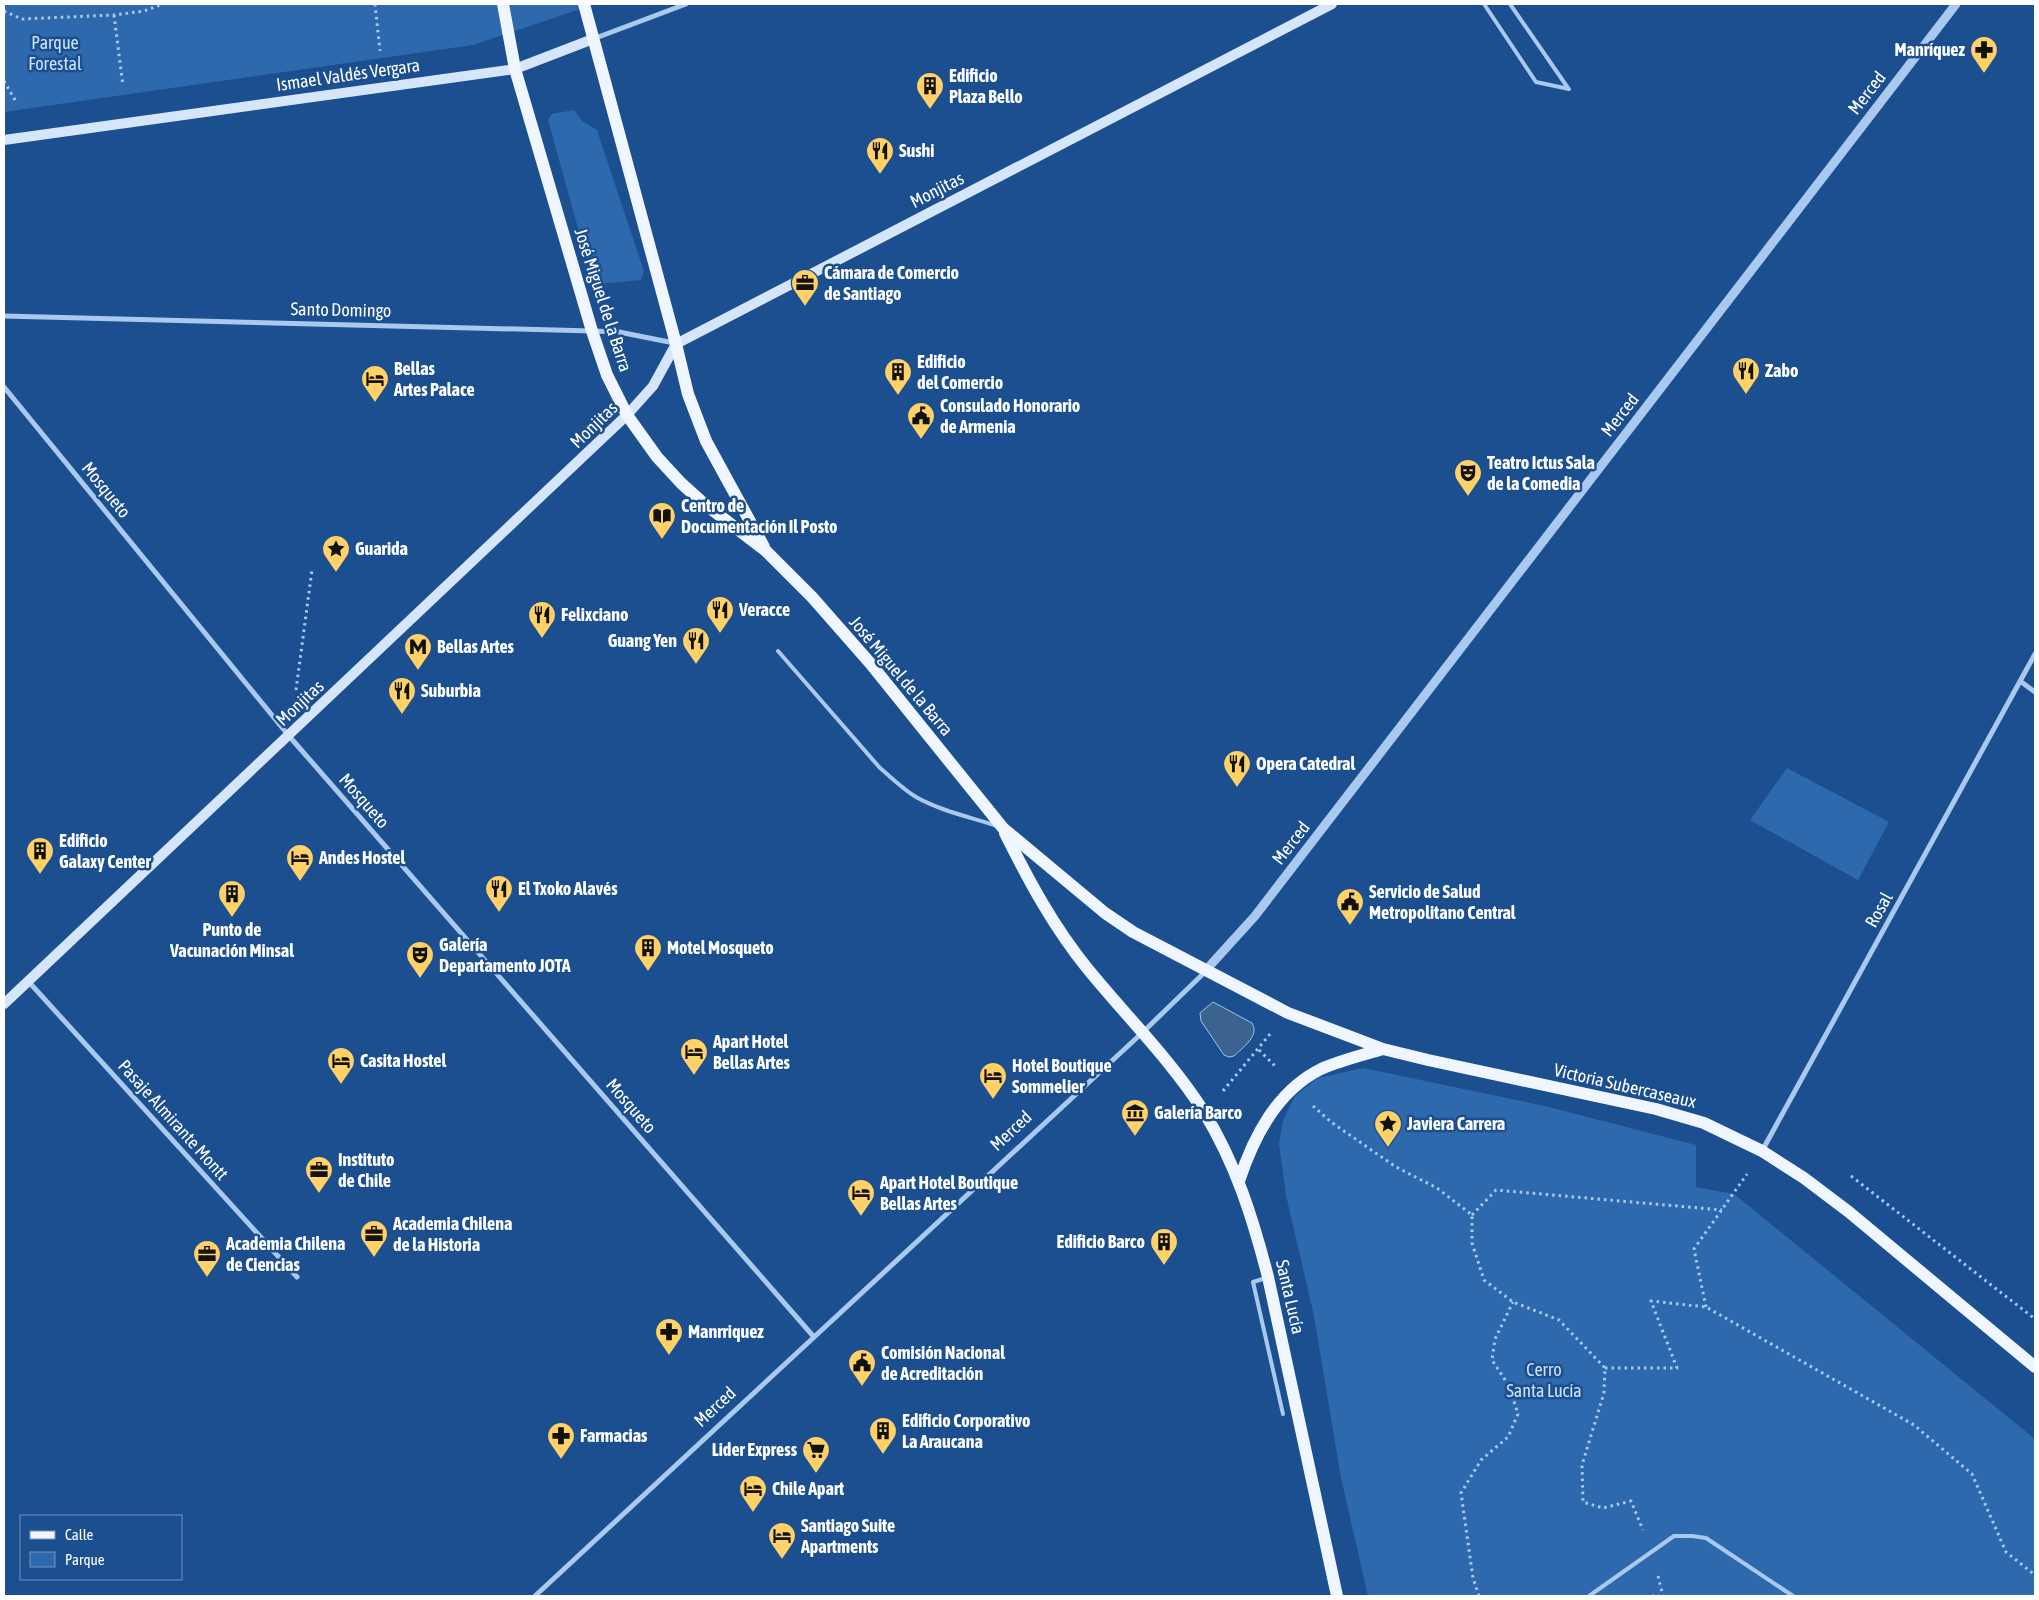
<svg xmlns="http://www.w3.org/2000/svg" width="2039" height="1600" font-family="'Asap Condensed',sans-serif">
	<style>
		.green { fill: #2e69ad }
		.water { fill: #3c6290; stroke: #9cc4f0 }
		.lines { fill: none; stroke-linecap: round; stroke-linejoin: round }
		.path { stroke: #a9c9ee; stroke-width: 3; stroke-dasharray: 2.5 4; stroke-linecap: butt }
		.service { stroke: #a9c9ee; stroke-width: 4 }
		.minor { stroke: #a9c9ee; stroke-width: 5 }
		.tertiary { stroke: #a9c9ee; stroke-width: 9 }
		.secondary { stroke: #d6e6fa; stroke-width: 10 }
		.primary { stroke: #f0f6ff; stroke-width: 12 }
		.labels { text-anchor: middle; stroke-width: 5; stroke-linejoin: round; paint-order: stroke }
		.park-label { font-size: 18px; fill: #cfe3fa; stroke: #1b4f8f }
		.poi-label { font-size: 18px; font-weight: bold; fill: #fff; stroke: #1b4f8f; text-anchor: start }
		.street-label { font-size: 18px; fill: #fff; stroke: #1b4f8f }
	</style>
	<rect width="100%" height="100%" fill="#1b4f8f"/>
	<!-- green -->
	<path class="green" d="M4 4H595L473 45 4 112Z
		M574 110 582 121 597 130 644 271 641 280 597 284 593 282 548 120 552 114Z
		M1787 768 1889 822 1858 880 1750 820Z
		M1363 1068 1545 1106 1696 1145V1187L1734 1194 2035 1439V1596H1368L1341 1478 1314 1316 1286 1195 1279 1144 1283 1120 1295 1096 1318 1078Z"/>
	<!-- water -->
	<path class="water" d="M1213 1002 1252 1023C1260 1036 1243 1047 1234 1056L1229 1057 1224 1055 1201 1021 1200 1013Z"/>
	<g class="lines">
		<!-- path -->
		<path class="path" d="M375 4 380 51
			M4 11 22 19 114 15 144 11 163 4
			M114 15 123 86
			M4 81 15 100
			M296 690 312 570
			M1259 1050 1276 1067
			M1223 1091 1270 1034
			M1313 1106 1331 1122 1396 1167 1437 1188 1472 1215V1243L1484 1280 1513 1302 1559 1320 1605 1368 1604 1393 1582 1465 1583 1502 1603 1508 1631 1501 1643 1530
			M1851 1176 2035 1319
			M1472 1215 1496 1190 1722 1210
			M1706 1307 1694 1249 1747 1174
			M1605 1368H1677L1651 1301 1706 1307 1914 1425 1972 1474 2006 1552 2035 1575
			M1658 1576 1663 1596
			M1479 1596 1473 1578 1461 1493 1481 1460 1508 1437 1518 1414 1509 1386 1492 1360 1495 1339 1513 1302
			M1652 1596H1660"/>
		<!-- service -->
		<path class="service" d="M1484 4 1536 82 1569 89
			M1510 4 1568 88
			M778 651 880 768C892 778 903 789 916 797 941 811 970 817 997 826
			M1266 1278 1253 1282 1283 1414
			M1589 1596 1674 1536H1692L1706 1538 1793 1596"/>
		<!-- minor -->
		<path class="minor" d="M593 39 686 4
			M4 316 592 331 619 332 674 343
			M4 387 289 736 814 1337
			M2020 681 2035 692
			M28 981 297 1277
			M1762 1151 2035 654
			M535 1596 1143 1032 1206 971"/>
		<!-- tertiary -->
		<path class="tertiary" d="M1206 970 1255 916 1956 4"/>
		<!-- secondary -->
		<path class="secondary" d="M4 140 515 69 593 39
			M4 1004 627 415 653 386 676 344 1332 4"/>
		<!-- primary -->
		<path class="primary" d="M503 4 515 69 592 331 607 375 627 415 657 457 681 483 702 502 766 551 812 597 870 663 1003 828 1105 913 1133 932 1288 1013 1383 1049 1428 1060 1656 1109 1704 1123 1762 1151 1804 1178 1849 1212 2035 1367
			M584 4 676 344 688 394 706 441 764 547
			M1005 833C1029 881 1053 926 1087 968 1126 1016 1171 1060 1204 1112 1236 1164 1253 1219 1268 1277L1337 1596
			M1239 1181C1254 1136 1277 1091 1321 1069 1341 1060 1363 1055 1383 1049"/>
	</g>
	<!-- icons -->
	<defs>
		<symbol id="pharmacy-pin" viewBox="-11 -11 22 30"><path d="M0 17L-7.5 6A9.5 9.5 0 1 1 7.5 6Z" fill="#ffd166" stroke="#1b4f8f"/><path d="M-2-6h4v4h4v4h-4v4h-4v-4h-4v-4h4Z" fill="#111"/></symbol>
		<symbol id="building-pin" viewBox="-11 -11 22 30"><path d="M0 17L-7.5 6A9.5 9.5 0 1 1 7.5 6Z" fill="#ffd166" stroke="#1b4f8f"/><path d="M-4-6H4V6H1V3H-1V6H-4ZM-2.5-4.3h1.7v1.8h-1.7ZM.8-4.3h1.7v1.8H.8ZM-2.5-1h1.7V.8h-1.7ZM.8-1h1.7V.8H.8Z" fill="#111"/></symbol>
		<symbol id="restaurant-pin" viewBox="-11 -11 22 30"><path d="M0 17L-7.5 6A9.5 9.5 0 1 1 7.5 6Z" fill="#ffd166" stroke="#1b4f8f"/><path d="M-5-6h1v4h1v-4h1v4h1v-4h1v5L-1.5 .5V6h-2V.5L-5-1ZM5-6V6H3V1.5H1.5Q1.5-4 5-6Z" fill="#111"/></symbol>
		<symbol id="office-pin" viewBox="-11 -11 22 30"><path d="M0 17L-7.5 6A9.5 9.5 0 1 1 7.5 6Z" fill="#ffd166" stroke="#1b4f8f"/><path d="M-6-3h4V-5.5h4V-3h4V5H-6ZM-1-4.5V-3h2v-1.5ZM-6 0V1H6V0Z" fill="#111"/></symbol>
		<symbol id="hotel-pin" viewBox="-11 -11 22 30"><path d="M0 17L-7.5 6A9.5 9.5 0 1 1 7.5 6Z" fill="#ffd166" stroke="#1b4f8f"/><path d="M-6-4.5h1.5V1H6V5H4.5V3h-9V5H-6ZM-4 0a1.8 1.8 0 1 1 3.6 0ZM.5 0V-2.5h3Q6-2.5 6 0Z" fill="#111"/></symbol>
		<symbol id="civic-pin" viewBox="-11 -11 22 30"><path d="M0 17L-7.5 6A9.5 9.5 0 1 1 7.5 6Z" fill="#ffd166" stroke="#1b4f8f"/><path d="M-.6-6.5H3V-4.5H.6V-3L4-1V1h2V6H-6V1h2V-1L-.6-3ZM-1.2 2.5V6h2.4V2.5Z" fill="#111"/></symbol>
		<symbol id="theatre-pin" viewBox="-11 -11 22 30"><path d="M0 17L-7.5 6A9.5 9.5 0 1 1 7.5 6Z" fill="#ffd166" stroke="#1b4f8f"/><path d="M-5-5.5Q0-4 5-5.5V0Q5 5 0 6Q-5 5-5 0ZM-3.3-2.5H-1v1.5H-3.3ZM1-2.5H3.3v1.5H1ZM-2.8 1Q0 5.5 2.8 1Z" fill="#111"/></symbol>
		<symbol id="library-pin" viewBox="-11 -11 22 30"><path d="M0 17L-7.5 6A9.5 9.5 0 1 1 7.5 6Z" fill="#ffd166" stroke="#1b4f8f"/><path d="M-6-4Q-3-5.5-.7-3.5V5Q-3 3-6 4ZM6-4Q3-5.5 .7-3.5V5Q3 3 6 4Z" fill="#111"/></symbol>
		<symbol id="sight-pin" viewBox="-11 -11 22 30"><path d="M0 17L-7.5 6A9.5 9.5 0 1 1 7.5 6Z" fill="#ffd166" stroke="#1b4f8f"/><path d="M0-6L1.8-2.2L6-1.7L2.9 1.2L3.7 5.4L0 3.3L-3.7 5.4L-2.9 1.2L-6-1.7L-1.8-2.2Z" fill="#111"/></symbol>
		<symbol id="metro-pin" viewBox="-11 -11 22 30"><path d="M0 17L-7.5 6A9.5 9.5 0 1 1 7.5 6Z" fill="#ffd166" stroke="#1b4f8f"/><path d="M-5.5 5V-5H-3L0 0L3-5H5.5V5H3V-.5L0 4L-3-.5V5Z" fill="#111"/></symbol>
		<symbol id="museum-pin" viewBox="-11 -11 22 30"><path d="M0 17L-7.5 6A9.5 9.5 0 1 1 7.5 6Z" fill="#ffd166" stroke="#1b4f8f"/><path d="M0-6L6-3V-2H-6V-3ZM-5-1h2V3h-2ZM-1-1h2V3h-2ZM3-1h2V3H3ZM-6 4H6V6H-6Z" fill="#111"/></symbol>
		<symbol id="supermarket-pin" viewBox="-11 -11 22 30"><path d="M0 17L-7.5 6A9.5 9.5 0 1 1 7.5 6Z" fill="#ffd166" stroke="#1b4f8f"/><path d="M-6-5.5h2.5l.6 2H6L4.5 2H-2.5L-4.4-4H-6ZM-1.5 3.2a1.3 1.3 0 1 0 .1 0ZM3 3.2a1.3 1.3 0 1 0 .1 0Z" fill="#111"/></symbol>
	</defs>
	<g fill-rule="evenodd">
		<use href="#pharmacy-pin" x="1968" y="34" width="32" height="43"/>
		<use href="#building-pin" x="914" y="70" width="32" height="43"/>
		<use href="#restaurant-pin" x="864" y="135" width="32" height="43"/>
		<use href="#office-pin" x="789" y="267" width="32" height="43"/>
		<use href="#restaurant-pin" x="1730" y="355" width="32" height="43"/>
		<use href="#building-pin" x="882" y="356" width="32" height="43"/>
		<use href="#hotel-pin" x="359" y="363" width="32" height="43"/>
		<use href="#civic-pin" x="905" y="400" width="32" height="43"/>
		<use href="#theatre-pin" x="1452" y="457" width="32" height="43"/>
		<use href="#library-pin" x="646" y="500" width="32" height="43"/>
		<use href="#sight-pin" x="320" y="533" width="32" height="43"/>
		<use href="#restaurant-pin" x="704" y="594" width="32" height="43"/>
		<use href="#restaurant-pin" x="526" y="599" width="32" height="43"/>
		<use href="#restaurant-pin" x="680" y="625" width="32" height="43"/>
		<use href="#metro-pin" x="402" y="631" width="32" height="43"/>
		<use href="#restaurant-pin" x="386" y="675" width="32" height="43"/>
		<use href="#restaurant-pin" x="1221" y="748" width="32" height="43"/>
		<use href="#building-pin" x="24" y="835" width="32" height="43"/>
		<use href="#hotel-pin" x="284" y="842" width="32" height="43"/>
		<use href="#restaurant-pin" x="483" y="873" width="32" height="43"/>
		<use href="#building-pin" x="216" y="878" width="32" height="43"/>
		<use href="#civic-pin" x="1334" y="886" width="32" height="43"/>
		<use href="#building-pin" x="632" y="932" width="32" height="43"/>
		<use href="#theatre-pin" x="404" y="939" width="32" height="43"/>
		<use href="#hotel-pin" x="678" y="1036" width="32" height="43"/>
		<use href="#hotel-pin" x="325" y="1045" width="32" height="43"/>
		<use href="#hotel-pin" x="977" y="1060" width="32" height="43"/>
		<use href="#museum-pin" x="1119" y="1097" width="32" height="43"/>
		<use href="#sight-pin" x="1372" y="1108" width="32" height="43"/>
		<use href="#office-pin" x="303" y="1154" width="32" height="43"/>
		<use href="#hotel-pin" x="845" y="1177" width="32" height="43"/>
		<use href="#office-pin" x="358" y="1218" width="32" height="43"/>
		<use href="#building-pin" x="1148" y="1226" width="32" height="43"/>
		<use href="#office-pin" x="191" y="1238" width="32" height="43"/>
		<use href="#pharmacy-pin" x="653" y="1316" width="32" height="43"/>
		<use href="#civic-pin" x="846" y="1347" width="32" height="43"/>
		<use href="#building-pin" x="867" y="1415" width="32" height="43"/>
		<use href="#pharmacy-pin" x="545" y="1420" width="32" height="43"/>
		<use href="#supermarket-pin" x="800" y="1434" width="32" height="43"/>
		<use href="#hotel-pin" x="737" y="1473" width="32" height="43"/>
		<use href="#hotel-pin" x="766" y="1520" width="32" height="43"/>
	</g>
	<g class="labels">
		<!-- park labels -->
		<g class="park-label">
			<text x="55" y="49">Parque<tspan x="55" dy="21">Forestal</tspan></text>
			<text x="1544" y="1376">Cerro<tspan x="1544" dy="21">Santa Lucía</tspan></text>
		</g>
		<!-- poi labels -->
		<g class="poi-label">
			<text x="1965" y="56" text-anchor="end">Manríquez</text>
			<text x="949" y="82">Edificio<tspan x="949" dy="21">Plaza Bello</tspan></text>
			<text x="899" y="157">Sushi</text>
			<text x="824" y="279">Cámara de Comercio<tspan x="824" dy="21">de Santiago</tspan></text>
			<text x="917" y="368">Edificio<tspan x="917" dy="21">del Comercio</tspan></text>
			<text x="394" y="375">Bellas<tspan x="394" dy="21">Artes Palace</tspan></text>
			<text x="1765" y="377">Zabo</text>
			<text x="940" y="412">Consulado Honorario<tspan x="940" dy="21">de Armenia</tspan></text>
			<text x="1487" y="469">Teatro Ictus Sala<tspan x="1487" dy="21">de la Comedia</tspan></text>
			<text x="681" y="512">Centro de<tspan x="681" dy="21">Documentación Il Posto</tspan></text>
			<text x="355" y="555">Guarida</text>
			<text x="739" y="616">Veracce</text>
			<text x="561" y="621">Felixciano</text>
			<text x="677" y="647" text-anchor="end">Guang Yen</text>
			<text x="437" y="653">Bellas Artes</text>
			<text x="421" y="697">Suburbia</text>
			<text x="1256" y="770">Opera Catedral</text>
			<text x="59" y="847">Edificio<tspan x="59" dy="21">Galaxy Center</tspan></text>
			<text x="319" y="864">Andes Hostel</text>
			<text x="518" y="895">El Txoko Alavés</text>
			<text x="1369" y="898">Servicio de Salud<tspan x="1369" dy="21">Metropolitano Central</tspan></text>
			<text x="232" y="936" text-anchor="middle">Punto de<tspan x="232" dy="21">Vacunación Minsal</tspan></text>
			<text x="439" y="951">Galería<tspan x="439" dy="21">Departamento JOTA</tspan></text>
			<text x="667" y="954">Motel Mosqueto</text>
			<text x="713" y="1048">Apart Hotel<tspan x="713" dy="21">Bellas Artes</tspan></text>
			<text x="360" y="1067">Casita Hostel</text>
			<text x="1012" y="1072">Hotel Boutique<tspan x="1012" dy="21">Sommelier</tspan></text>
			<text x="1154" y="1119">Galería Barco</text>
			<text x="1407" y="1130">Javiera Carrera</text>
			<text x="338" y="1166">Instituto<tspan x="338" dy="21">de Chile</tspan></text>
			<text x="880" y="1189">Apart Hotel Boutique<tspan x="880" dy="21">Bellas Artes</tspan></text>
			<text x="393" y="1230">Academia Chilena<tspan x="393" dy="21">de la Historia</tspan></text>
			<text x="1145" y="1248" text-anchor="end">Edificio Barco</text>
			<text x="226" y="1250">Academia Chilena<tspan x="226" dy="21">de Ciencias</tspan></text>
			<text x="688" y="1338">Manrriquez</text>
			<text x="881" y="1359">Comisión Nacional<tspan x="881" dy="21">de Acreditación</tspan></text>
			<text x="902" y="1427">Edificio Corporativo<tspan x="902" dy="21">La Araucana</tspan></text>
			<text x="580" y="1442">Farmacias</text>
			<text x="797" y="1456" text-anchor="end">Lider Express</text>
			<text x="772" y="1495">Chile Apart</text>
			<text x="801" y="1532">Santiago Suite<tspan x="801" dy="21">Apartments</tspan></text>
		</g>
		<!-- street labels -->
		<g class="street-label">
			<text transform="translate(348 75) rotate(-8)" y="6">Ismael Valdés Vergara</text>
			<text transform="translate(1867 93) rotate(-52)" y="6">Merced</text>
			<text transform="translate(937 190) rotate(-27)" y="6">Monjitas</text>
			<text transform="translate(603 300) rotate(72)" y="6">José Miguel de la Barra</text>
			<text transform="translate(341 310) rotate(1)" y="6">Santo Domingo</text>
			<text transform="translate(1620 415) rotate(-52)" y="6">Merced</text>
			<text transform="translate(594 425) rotate(-44)" y="6">Monjitas</text>
			<text transform="translate(106 490) rotate(51)" y="6">Mosqueto</text>
			<text transform="translate(901 676) rotate(50)" y="6">José Miguel de la Barra</text>
			<text transform="translate(300 703) rotate(-43)" y="6">Monjitas</text>
			<text transform="translate(364 801) rotate(49)" y="6">Mosqueto</text>
			<text transform="translate(1291 843) rotate(-52)" y="6">Merced</text>
			<text transform="translate(1879 910) rotate(-61)" y="6">Rosal</text>
			<text transform="translate(1625 1086) rotate(13)" y="6">Victoria Subercaseaux</text>
			<text transform="translate(631 1106) rotate(49)" y="6">Mosqueto</text>
			<text transform="translate(173 1120) rotate(48)" y="6">Pasaje Almirante Montt</text>
			<text transform="translate(1011 1131) rotate(-43)" y="6">Merced</text>
			<text transform="translate(1290 1297) rotate(77)" y="6">Santa Lucía</text>
			<text transform="translate(715 1407) rotate(-43)" y="6">Merced</text>
		</g>
	</g>
	<!-- border -->
	<rect width="2039" height="1600" fill="none" stroke="#ffffff" stroke-width="10"/>
	<!-- legend -->
	<rect x="20" y="1515" width="162" height="65" fill="#1b4f8f" stroke="#7695bc"/>
	<rect x="30" y="1531" width="25" height="8" fill="#f0f6ff" stroke="#7695bc"/>
	<text x="65" y="1540" font-size="15" fill="#ffffff">Calle</text>
	<rect x="30" y="1552" width="25" height="15" fill="#2e69ad" stroke="#7695bc"/>
	<text x="65" y="1565" font-size="15" fill="#ffffff">Parque</text>
</svg>
